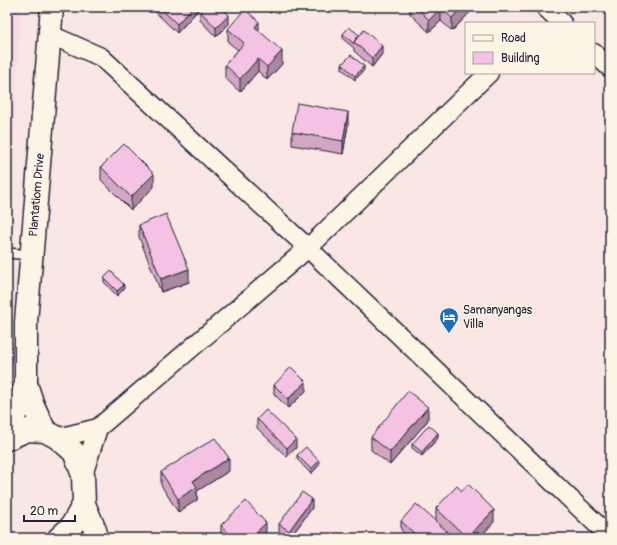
<svg xmlns="http://www.w3.org/2000/svg" width="617" height="545" font-family="Pangolin,sans-serif">
	<style>
		.built { fill: #f8dbe3 }
		.lines { fill: none; stroke-linecap: round; stroke-linejoin: round }
		.service-casing { stroke: #22223b; stroke-width: 12 }
		.minor-casing { stroke: #22223b; stroke-width: 21 }
		.tertiary-casing { stroke: #22223b; stroke-width: 25 }
		.secondary-casing { stroke: #22223b; stroke-width: 25 }
		.service { stroke: #fcf5e5; stroke-width: 9 }
		.minor { stroke: #fcf5e5; stroke-width: 18 }
		.tertiary { stroke: #fcf5e5; stroke-width: 22 }
		.secondary { stroke: #fcf5e5; stroke-width: 22 }
		.wall { fill: #d2a7c2; stroke: #22223b }
		.shaded-wall { fill: #ab889e; stroke: #22223b }
		.building { fill: #f4c2e2; stroke: #22223b }
		.labels { text-anchor: middle; stroke-width: 3; stroke-linejoin: round; paint-order: stroke }
		.street-label { font-size: 12px; fill: #22223b; stroke: #fcf5e5 }
		.poi-label { font-size: 12px; fill: #22223b; stroke: #fcf5e5; text-anchor: start }
	</style>
	<rect width="100%" height="100%" fill="#fae6e4"/>
	<filter id="ink" filterUnits="userSpaceOnUse"><feTurbulence type="fractalNoise" baseFrequency=".025" numOctaves="2"/><feDisplacementMap in="SourceGraphic" scale="8" xChannelSelector="R" yChannelSelector="G"/><feConvolveMatrix kernelMatrix="1 2 1 2 8 2 1 2 1" color-interpolation-filters="sRGB"/></filter>
	<g filter="url(#ink)">
		<!-- built -->
		<path class="built" d="M7 7H20L7 274Z"/>
		<g class="lines">
			<defs>
				<path id="service" d="M7 253 32 255"/>
				<path id="minor" d="M545 7 562 23
					M51 35 101 57 308 248 610 537
					M594 53 610 68
					M58 438 98 428 308 248 489 73
					M83 475 98 428"/>
				<g id="tertiary">
					<path d="M26 384 33 405 45 431"/>
					<path id="s1" d="M7 434 12 423 26 384V322L52 7"/>
					<path d="M7 439 27 430 45 431 58 438 74 452 83 475 84 504 71 527 59 538"/>
				</g>
				<path id="secondary" d="M84 504 95 530 97 538"/>
			</defs>
			<!-- service casing -->
			<use href="#service" class="service-casing"/>
			<!-- minor casing -->
			<use href="#minor" class="minor-casing"/>
			<!-- tertiary casing -->
			<use href="#tertiary" class="tertiary-casing"/>
			<!-- secondary casing -->
			<use href="#secondary" class="secondary-casing"/>
			<!-- service -->
			<use href="#service" class="service"/>
			<!-- minor -->
			<use href="#minor" class="minor"/>
			<!-- tertiary -->
			<use href="#tertiary" class="tertiary"/>
			<!-- secondary -->
			<use href="#secondary" class="secondary"/>
		</g>
		<!-- wall -->
		<path class="wall" d="M150 7H200V8L177 33Z
			M265 7H278L270 13Z
			M410 7H470V12L452 31 441 21 429 32 410 14Z
			M200 11 229 24 216 37 200 20Z
			M228 29 259 31 282 64 267 80 258 71 240 92 225 78V65L238 50 228 42Z
			M343 34 382 54 372 67 354 51V48L343 39Z
			M342 64 364 70 355 80 342 69Z
			M348 125 343 154 292 145V132Z
			M101 167 154 187 131 210 101 180Z
			M139 225 189 282 161 292 139 237Z
			M104 278 124 289 117 296 104 282Z
			M274 385 306 391 288 408 274 394Z
			M257 419 296 448 287 457 257 428Z
			M428 420 390 465 371 450V437Z
			M438 438 422 456 412 448V444Z
			M297 455 319 465 311 474 297 459Z
			M229 471 197 491V500L178 512 161 485V472Z
			M312 508 290 538H286L279 532V524Z
			M436 508 494 522 479 538H454L447 531V538H409L401 530V521H436Z
			M221 525 266 532 259 538H224L221 534Z"/>
		<!-- shaded-wall -->
		<path class="shaded-wall" d="M193 7H200V8L177 33V24Z
			M272 7H278L270 13V9Z
			M462 7H470V12L452 31V18Z
			M441 8V21L429 32V20Z
			M229 15V24L216 37V28Z
			M259 22V35L255 27Z
			M382 46V54L372 67V58Z
			M282 51V64L267 80V67Z
			M258 59V71L240 92V79Z
			M364 66V70L355 80V76Z
			M348 112V125L343 154V141Z
			M154 174V187L131 210V197Z
			M189 269V282L161 292V279Z
			M124 285V289L117 296V291Z
			M306 382V391L288 408V399Z
			M428 407V420L390 465V452Z
			M438 433V438L422 456V452Z
			M296 439V448L287 457V448Z
			M229 458V471L197 491V500L178 512V499L193 481Z
			M319 461V465L311 474V469Z
			M312 499V508L290 538H289V531Z
			M494 510V522L479 538H467Z
			M266 523V532L259 538H250Z
			M447 531V538H440Z"/>
		<!-- building -->
		<path class="building" d="M159 7H193L177 24Z
			M204 7H221L229 15 216 28 200 11Z
			M416 7H462L452 18 441 8 429 20Z
			M245 9 259 22 255 27 282 51 267 67 258 59 240 79 225 65 244 43 228 29Z
			M349 27 359 35 354 42V44L343 34Z
			M364 30 382 46 372 58 354 42Z
			M351 55 364 66 355 76 342 64Z
			M297 103 348 112 343 141 292 132Z
			M124 144 154 174 131 197 101 167Z
			M166 214 189 269 161 279 139 225Z
			M111 271 124 285 117 291 104 278Z
			M291 367 306 382 288 399 274 385Z
			M408 391 428 407 390 452 371 437Z
			M266 410 296 439 287 448 257 419Z
			M429 425 438 433 422 452 412 444Z
			M215 438 229 458 193 481 197 487 178 499 161 472Z
			M306 447 319 461 311 469 297 455Z
			M468 484 494 510 467 538 436 508 457 486 462 491Z
			M302 492 312 499 289 531 279 524Z
			M246 501 266 523 250 538H233L221 525Z
			M416 504 447 531 440 538H419L401 521Z"/>
	</g>
	<!-- icons -->
	<defs>
		<symbol id="hotel-pin" viewBox="-11 -11 22 30"><path d="M0 17L-7.5 6A9.5 9.5 0 1 1 7.5 6Z" fill="#1f6fb2" stroke="#fcf5e5"/><path d="M-6-4.5h1.5V1H6V5H4.5V3h-9V5H-6ZM-4 0a1.8 1.8 0 1 1 3.6 0ZM.5 0V-2.5h3Q6-2.5 6 0Z" fill="#fff"/></symbol>
	</defs>
	<g fill-rule="evenodd">
		<use href="#hotel-pin" x="438" y="306" width="22" height="30"/>
	</g>
	<g class="labels">
		<!-- street labels -->
		<g class="street-label">
			<text dy="4" stroke="none"><textPath href="#s1" startOffset="243">Plantatiom Drive</textPath></text>
		</g>
		<!-- poi labels -->
		<g class="poi-label">
			<text x="463" y="314">Samanyangas<tspan x="463" dy="14">Villa</tspan></text>
		</g>
	</g>
	<!-- margin -->
	<rect width="617" height="545" fill="none" stroke="#fcf5e5" stroke-width="24"/>
	<rect x="12" y="12" width="593" height="521" fill="none" stroke="#22223b" stroke-width="1.5" filter="url(#ink)"/>
	<!-- legend -->
	<rect x="465" y="22" width="130" height="52" fill="#fcf5e5" stroke="#a5a1a1"/>
	<rect x="473" y="35" width="20" height="6" fill="#fcf5e5" stroke="#a5a1a1"/>
	<text x="501" y="42" font-size="12" fill="#22223b">Road</text>
	<rect x="473" y="52" width="20" height="12" fill="#f4c2e2" stroke="#a5a1a1"/>
	<text x="501" y="62" font-size="12" fill="#22223b">Building</text>
	<!-- scale -->
	<path d="M24 515v6h51v-6" fill="none" stroke="#22223b" stroke-width="2"/>
	<text x="30" y="515" font-size="12" fill="#22223b" stroke="#fcf5e5" stroke-width="3" paint-order="stroke">20 m</text>
</svg>
